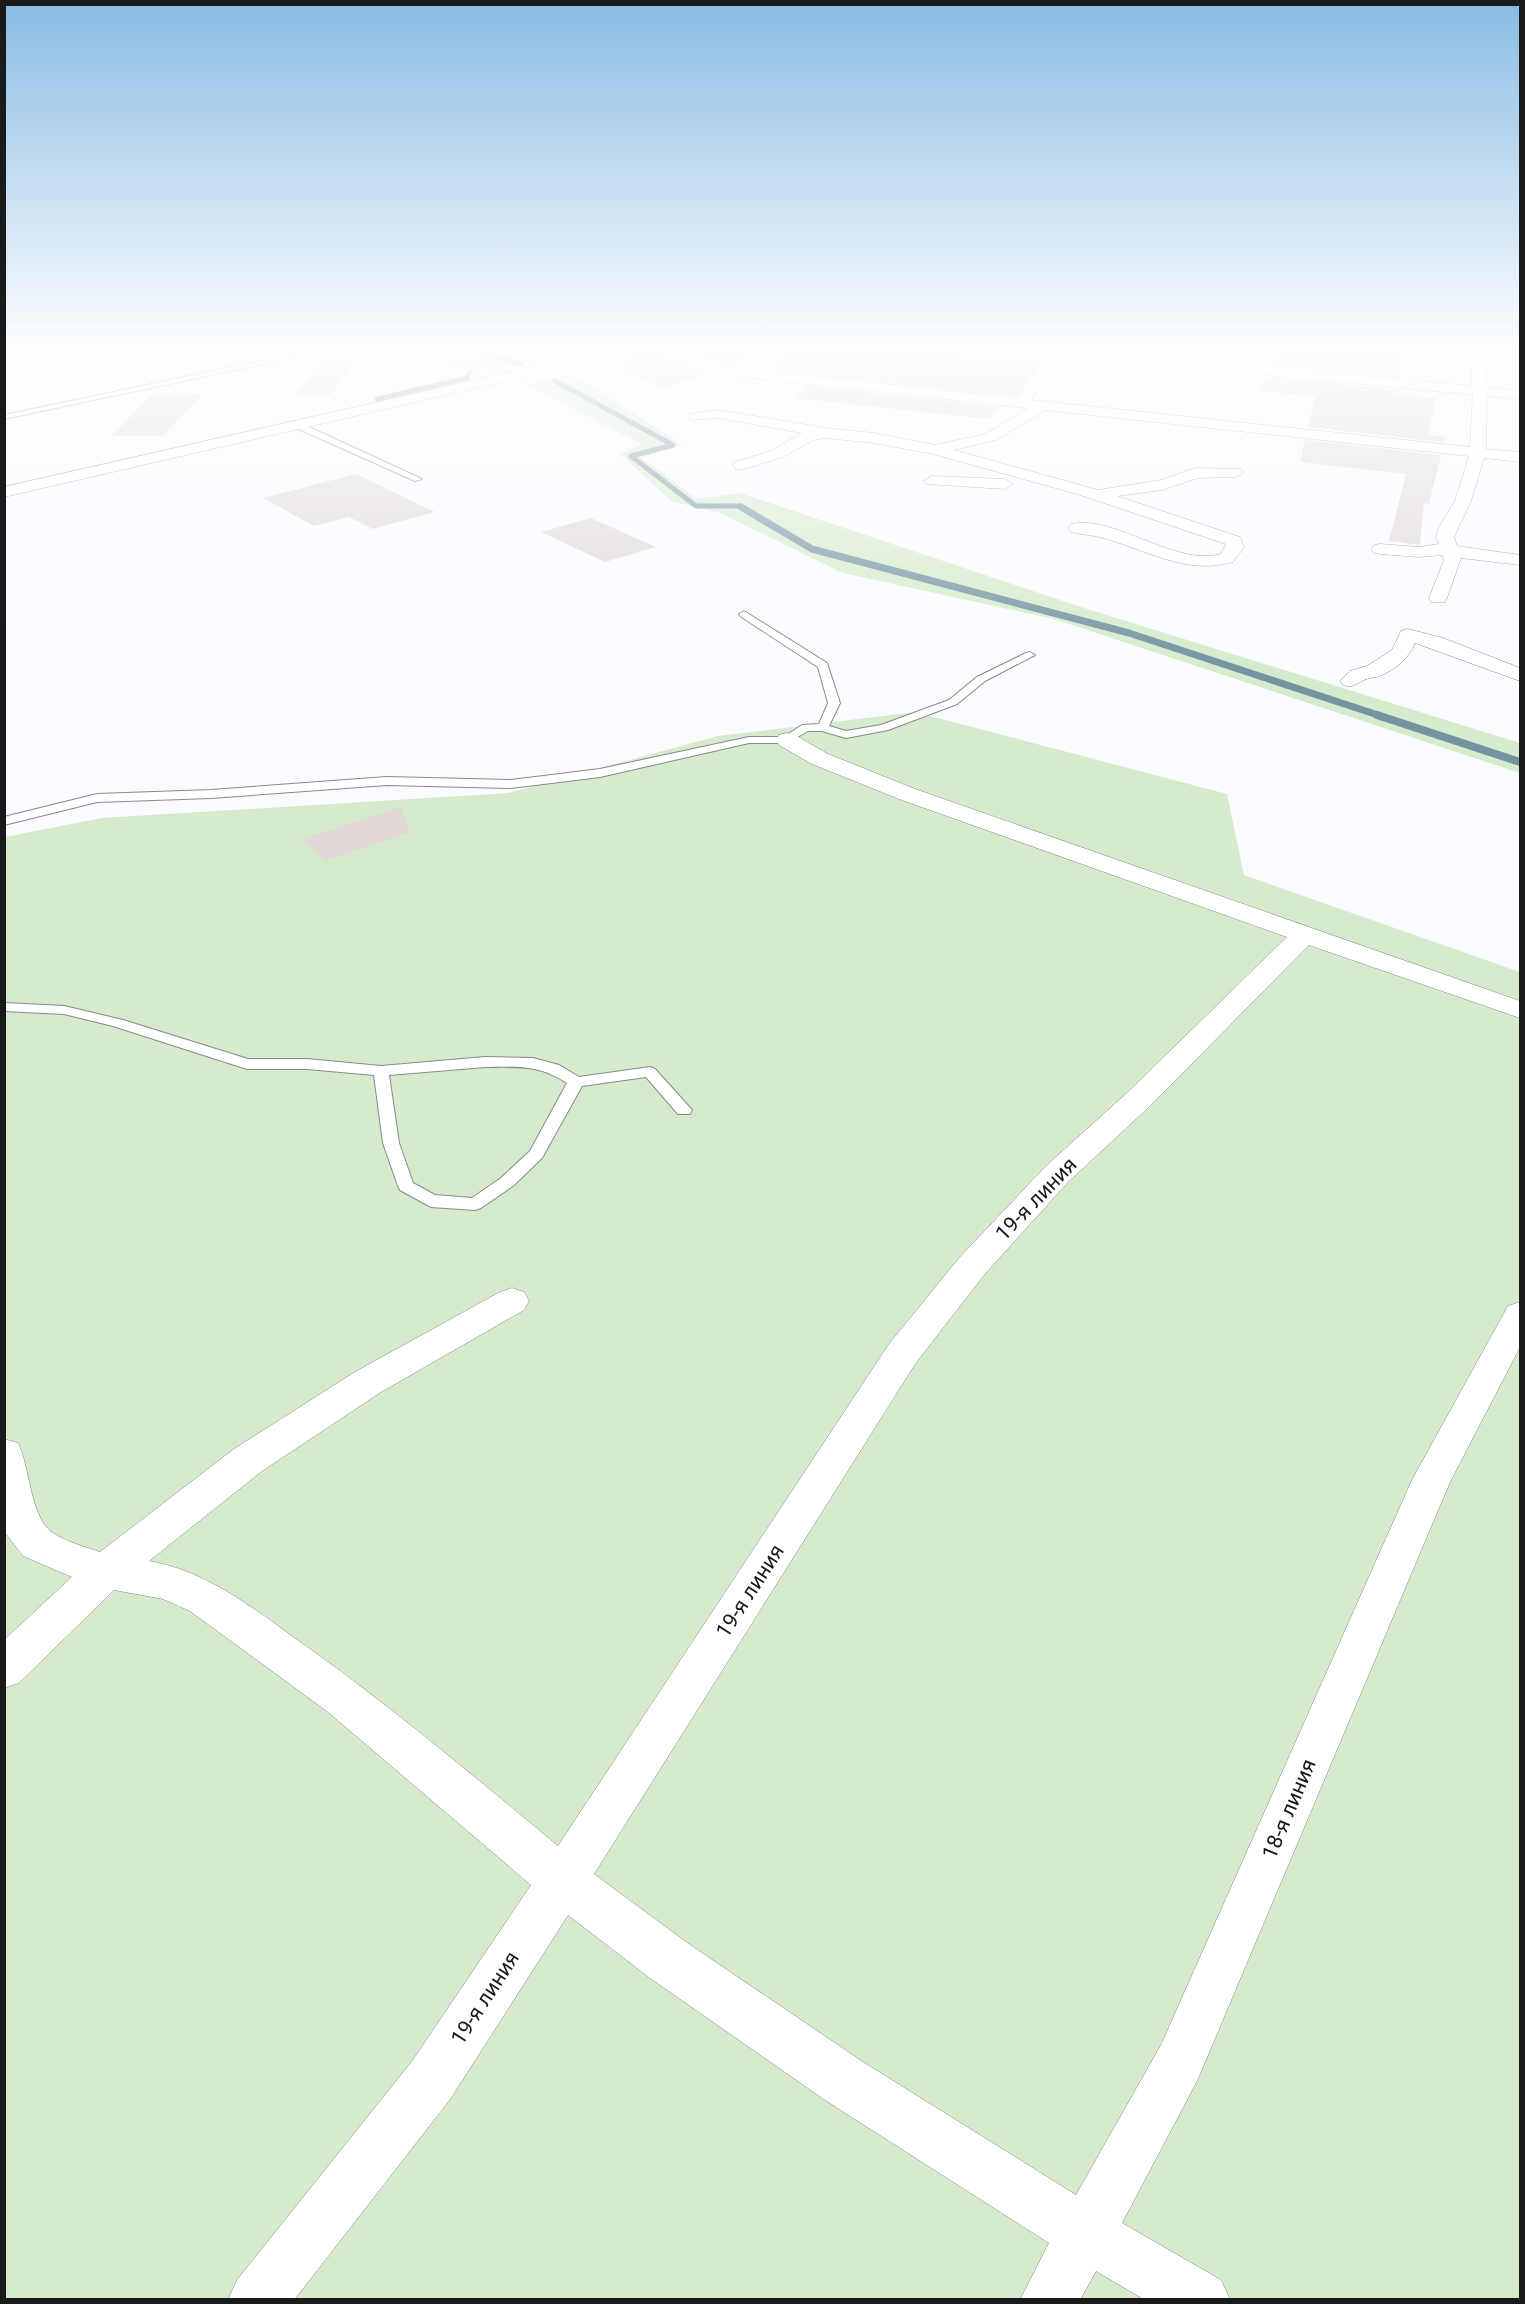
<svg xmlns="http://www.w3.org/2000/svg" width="1525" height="2304" font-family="Roboto,sans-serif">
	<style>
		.built { fill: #edf0fd }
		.green { fill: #d6ebcc }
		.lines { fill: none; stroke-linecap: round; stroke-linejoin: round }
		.stream-far2 { stroke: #7494a1; stroke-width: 5 }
		.stream-far1 { stroke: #7494a1; stroke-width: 7 }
		.stream { stroke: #7494a1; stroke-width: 8 }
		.building { fill: #e0d9d7 }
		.lane-casing { stroke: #87898e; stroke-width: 2 }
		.street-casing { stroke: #87898e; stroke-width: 1 }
		.secondary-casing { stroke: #87898e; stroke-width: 1 }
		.lane { fill: #fff; fill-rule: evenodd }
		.street { fill: #fff; fill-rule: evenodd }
		.secondary { fill: #fff; fill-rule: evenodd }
		.labels { text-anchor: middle; stroke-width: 4.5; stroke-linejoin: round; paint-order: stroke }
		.near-street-label { font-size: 21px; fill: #191a1b; stroke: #fff }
	</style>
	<rect width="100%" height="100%" fill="#fafbff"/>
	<!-- built -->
	<path class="built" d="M4 346H184L63 373 5 350Z"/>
	<!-- green -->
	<path class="green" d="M364 346H512L547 357 470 372Z
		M573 374 683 445 642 458 697 499 740 493 1081 607 1520 743V773L1054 619 843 573 720 513 671 501 621 454 642 444 526 385Z
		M915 712 1227 794 1244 875 1520 972V2299L5 2300V837L102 818 508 793 718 736Z"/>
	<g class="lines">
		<!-- stream-far2 -->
		<path class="stream-far2" d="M460 346 521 364
			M555 381 673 445 631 456 696 506H739L744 509
			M377 399 467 378 470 372"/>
		<!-- stream-far1 -->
		<path class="stream-far1" d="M741 507 812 549 1129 633 1381 716"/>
		<!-- stream -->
		<path class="stream" d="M1377 715 1520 762"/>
	</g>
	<!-- building -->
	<path class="building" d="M672 346H771V349L729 365 703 359Z
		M858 346H885L1040 361 1017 396 778 371 781 347 851 352Z
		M1277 346H1332L1403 352 1399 377 1270 365Z
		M649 348 692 369 707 373 665 388 621 370 624 356Z
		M323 360H358L330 395H294Z
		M1266 377 1397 390V394L1436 398 1428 435 1446 437 1444 442 1308 427 1315 396 1261 391Z
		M808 386 999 407 989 419 794 398Z
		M162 393 203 394 163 436H111L152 395Z
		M1305 440 1441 455 1429 504 1424 503 1420 545 1389 541 1406 474 1300 462Z
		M356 474 435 512 373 529 349 517 314 526 263 498Z
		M591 518 656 547 605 562 541 532Z
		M401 807 410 832 325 861 302 839Z"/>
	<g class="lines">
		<defs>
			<path id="lane" d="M313 350 315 353 4 419V415Z
				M292 422H298L422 479 415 481 292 426Z
				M744 611 827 663 840 703 829 726 846 731 881 725 949 700 977 677 1026 653 1030 652 1035 655 985 681 957 704 888 730 846 738 822 731H808L787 743H749L600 777 511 788 387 785 211 798 97 802 4 825V817L97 794 211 790 387 777 511 780 600 769 749 737H784L802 725 819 724 828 703 818 667 740 616 739 614Z
				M4 1003 64 1006 123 1020 248 1059H307L381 1066 485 1057 533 1058 559 1065 579 1077 650 1067 655 1069 692 1110 690 1114H678L646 1077 582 1086 542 1158 513 1186 481 1208 475 1210 431 1207 400 1190 398 1186 383 1143 374 1075 307 1069H247L113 1026 64 1014 4 1011ZM485 1067C519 1067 537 1064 567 1083L530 1151 501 1178 472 1198 435 1195 413 1183 399 1143 389 1075Z"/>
			<path id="street" d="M650 346H667L702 361 733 368 1018 398 1051 348 1056 347 1063 351 1031 400 1470 447 1473 391 1480 387 1485 388 1487 391 1486 449 1520 452V462L1484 458 1471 501 1454 537 1457 546 1520 555V565L1461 558 1447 598 1445 602H1431L1429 598 1444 560 1442 555 1419 557 1380 554 1374 553 1371 549 1374 545 1380 544 1419 547 1439 544 1436 537 1439 527 1455 501 1469 456 1045 410 996 440 954 450 1098 490 1161 480 1195 468 1241 469 1243 472 1241 475 1235 477 1198 478 1162 490 1117 496 1240 537 1244 547 1233 562C1188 575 1150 552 1107 539 1095 535 1083 535 1071 532L1068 528 1071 524C1114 514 1175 567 1221 554L1226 544 1077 494 933 454 874 443 826 438 813 440 783 457 741 470 735 468 733 465 735 462 771 451 802 433 718 418 691 420 689 417 691 414 718 410 826 428 874 433 935 445 986 434 1028 408 733 376 693 367Z
				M932 476 1005 479 1013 484 1005 489 926 484 924 481Z
				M1408 629 1443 638 1520 668V681L1415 643C1409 658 1397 668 1382 675 1377 678 1369 677 1364 680 1355 684 1353 688 1343 685L1340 681 1350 671 1367 666 1392 650 1401 631Z
				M787 733 795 735 828 754 915 789 1520 1001V1018L1309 945 1150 1106 1068 1182 984 1275 915 1364 594 1874 686 1942 863 2062 1076 2195 1161 2045 1412 1480 1508 1306 1520 1302V1347L1450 1482 1197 2081 1122 2223 1221 2280 1230 2300H1145L1096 2271 1080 2300H1020L1049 2243 825 2100 650 1978 568 1915 451 2098 294 2300H228L237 2280 413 2060 531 1885 328 1712 190 1611 163 1599 114 1590 19 1683 4 1688V1640L72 1577 23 1556 4 1531V1439L18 1443C30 1467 30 1518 53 1533 67 1542 85 1547 100 1552L234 1449 355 1372 500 1292 512 1288 524 1292 529 1301 524 1310 381 1392 262 1471 149 1561C206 1571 250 1606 296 1639 387 1703 472 1775 558 1846L889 1344 960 1257 1046 1166 1128 1092 1287 937 899 799 812 764 779 745 776 740 779 735Z"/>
			<path id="secondary" d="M624 346H648L641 350 4 497V487Z
				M992 346H1039L1472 386 1471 346H1485L1487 387 1520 391V399L999 350Z"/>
		</defs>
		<!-- lane casing -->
		<use href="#lane" class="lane-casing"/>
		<!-- street casing -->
		<use href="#street" class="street-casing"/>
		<!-- secondary casing -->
		<use href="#secondary" class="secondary-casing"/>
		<!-- lane -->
		<use href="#lane" class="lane"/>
		<!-- street -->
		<use href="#street" class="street"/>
		<!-- secondary -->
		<use href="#secondary" class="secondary"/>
	</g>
	<!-- sky -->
	<linearGradient id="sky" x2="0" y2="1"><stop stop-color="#89bce3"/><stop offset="0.52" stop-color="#fdfdff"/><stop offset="1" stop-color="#fdfdff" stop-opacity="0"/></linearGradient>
	<rect width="1525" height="668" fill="url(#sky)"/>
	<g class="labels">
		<!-- near-street labels -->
		<g class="near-street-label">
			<text transform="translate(1036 1199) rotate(-46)" y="7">19-я линия</text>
			<text transform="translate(750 1591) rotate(-57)" y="7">19-я линия</text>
			<text transform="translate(1289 1809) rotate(-67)" y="7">18-я линия</text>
			<text transform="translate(485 1998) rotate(-57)" y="7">19-я линия</text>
		</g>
	</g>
	<!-- border -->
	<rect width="1525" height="2304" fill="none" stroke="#191a1b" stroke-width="12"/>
</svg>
